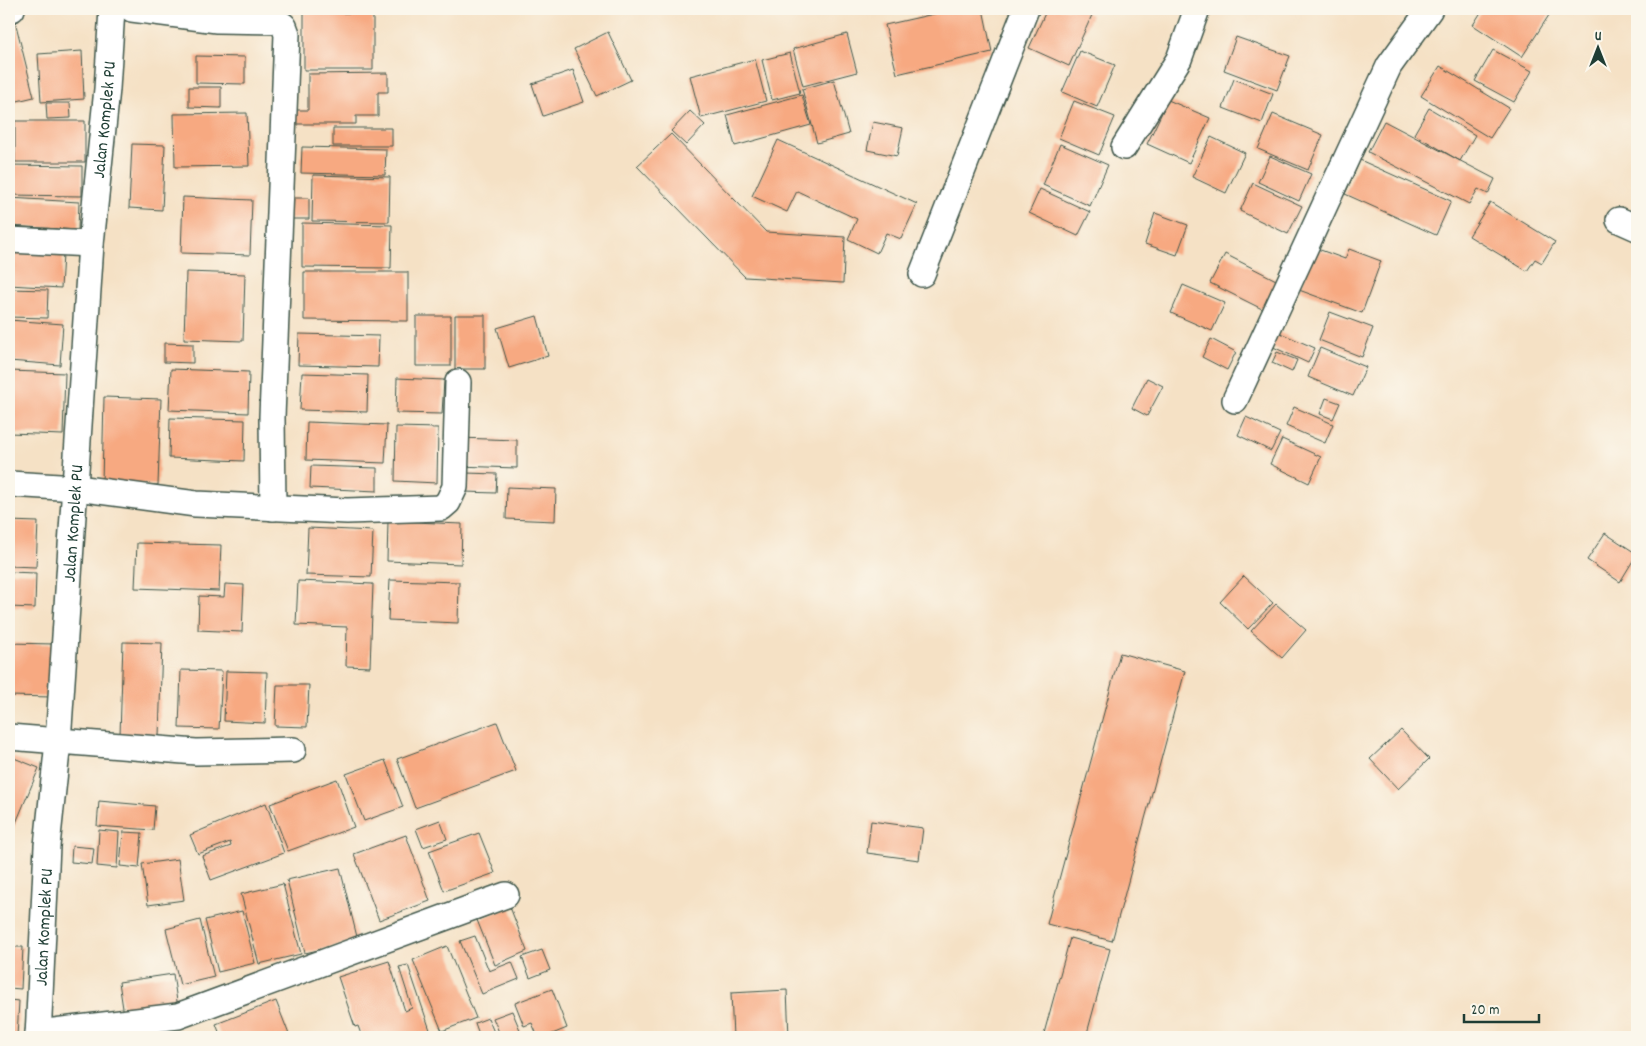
<svg xmlns="http://www.w3.org/2000/svg" width="1646" height="1046" font-family="Dekko,sans-serif">
	<style>
		.building { fill: #f7a981 }
		.lines { fill: none; stroke-linecap: round; stroke-linejoin: round }
		.minor-casing { stroke: #3f564a; stroke-width: 28 }
		.minor { stroke: #fff; stroke-width: 25 }
		.labels { text-anchor: middle; stroke-width: 4; stroke-linejoin: round; paint-order: stroke }
		.street-label { font-size: 18px; fill: #1f3d34; stroke: #fbf7ec }
	</style>
	<rect width="100%" height="100%" fill="#fbf7ec"/>
	<filter id="ink" filterUnits="userSpaceOnUse"><feTurbulence type="fractalNoise" baseFrequency=".02" numOctaves="2"/><feDisplacementMap in="SourceGraphic" scale="10" xChannelSelector="R" yChannelSelector="G"/><feConvolveMatrix kernelMatrix="1 2 1 2 8 2 1 2 1" color-interpolation-filters="sRGB"/></filter>
	<filter id="wash" filterUnits="userSpaceOnUse"><feTurbulence type="fractalNoise" baseFrequency=".0096" numOctaves="4" result="noise"/><feDisplacementMap in="SourceGraphic" scale="20" xChannelSelector="R" yChannelSelector="G"/><feGaussianBlur stdDeviation="1.12" result="paint"/><feColorMatrix in="noise" values="0 0 0 0 0 0 0 0 0 0 0 0 0 0 0 0 0 1.4 0 .05"/><feComposite in="paint" operator="in"/></filter>
	<g filter="url(#wash)">
		<rect width="100%" height="100%" fill="#f5e1c5"/>
		<g id="blocks">
			<!-- building -->
			<path class="building" d="M956 9H983L992 52 897 74 885 25Z
				M1047 9H1078L1092 15 1069 66 1029 48Z
				M1483 9H1546L1551 12 1522 57 1473 25Z
				M304 13H373V70H304Z
				M14 17 34 97 9 103V18Z
				M608 32 631 80 597 96 574 49Z
				M847 34 857 72 803 86 793 49Z
				M1236 37 1290 56 1277 90 1224 70Z
				M1493 50 1532 71 1514 102 1475 81Z
				M82 51 84 99 41 102 38 54Z
				M1080 51 1115 65 1097 107 1062 92Z
				M790 53 800 93 772 100 762 60Z
				M196 56 245 57V84L196 83Z
				M755 59 766 101 701 118 690 76Z
				M1440 66 1509 108 1490 138 1421 96Z
				M573 70 584 102 543 116 532 84Z
				M388 73V92H378V116H356V124H287V110H308V74Z
				M1234 79 1273 94 1262 123 1223 108Z
				M834 80 849 134 817 143 802 89Z
				M189 87H221V108L189 107Z
				M802 95 811 125 735 146 727 115Z
				M1168 100 1210 118 1189 163 1147 144Z
				M1074 101 1115 117 1099 155 1059 138Z
				M46 103H70L71 118 47 119Z
				M1429 108 1475 135 1460 161 1414 134Z
				M690 111 705 125 686 145 671 131Z
				M247 113 249 166 175 167 174 114Z
				M1273 114 1323 135 1308 170 1258 149Z
				M15 121H85V162H15Z
				M1384 121 1495 179 1488 194 1478 189 1469 204 1368 152Z
				M873 122 903 128 897 156 867 150Z
				M333 128H392V146H333Z
				M671 134 766 232 845 237 843 283 745 277 637 166Z
				M1211 137 1245 153 1226 193 1192 177Z
				M778 140 917 204 901 239 886 233 877 253 848 239 857 219 797 191 787 212 752 196Z
				M132 144 165 145 162 210 129 208Z
				M1060 144 1108 165 1090 206 1043 185Z
				M302 147 386 149 385 175 301 173Z
				M1270 156 1311 174 1299 201 1258 182Z
				M1360 160 1451 201 1436 235 1345 194Z
				M9 165 82 166V196L9 195Z
				M313 175 390 177 389 222 312 221Z
				M1253 183 1302 206 1288 234 1240 211Z
				M1040 189 1090 212 1078 236 1029 213Z
				M183 197 252 200 250 255 181 253Z
				M9 198 79 202 78 230 9 226Z
				M287 198H309V219H286Z
				M1490 202 1555 242 1542 263 1535 259 1527 271 1469 236Z
				M1155 213 1188 225 1177 255 1145 244Z
				M302 223 392 225 391 268 302 267Z
				M1315 248 1345 259 1349 249 1381 261 1362 313 1299 290Z
				M9 252 63 254 61 288 9 285Z
				M1225 254 1280 282 1266 311 1210 283Z
				M186 272 245 274 243 341 184 339Z
				M304 272H408V321L304 320Z
				M1183 285 1225 303 1212 331 1171 313Z
				M9 289 48 290 47 318 9 317Z
				M1330 312 1373 328 1362 357 1319 340Z
				M455 315H485V369H455Z
				M416 316H451V366H416Z
				M537 316 548 356 509 368 497 328Z
				M9 320 63 324 60 365 9 361Z
				M1278 332 1315 348 1308 363 1271 346Z
				M299 334 379 336 378 367 298 365Z
				M1211 339 1236 352 1227 370 1202 357Z
				M164 343 193 344V363L164 362Z
				M1320 348 1366 367 1353 396 1308 377Z
				M1277 352 1297 360 1292 372 1272 363Z
				M171 369 249 372 248 413 169 410Z
				M9 371 65 373 63 435 9 433Z
				M302 373 368 375 367 412 300 410Z
				M397 378 444 380 442 414 396 413Z
				M1147 378 1163 386 1147 416 1132 408Z
				M104 397 161 399 158 485 102 483Z
				M1326 398 1340 403 1333 419 1320 414Z
				M1294 407 1333 424 1325 443 1286 426Z
				M1246 417 1280 433 1271 451 1238 435Z
				M170 418 245 420 244 461 169 458Z
				M307 422 387 425 385 463 306 460Z
				M396 427 438 428 437 483 395 481Z
				M459 438 517 440V468L458 466Z
				M1282 439 1321 457 1309 483 1270 464Z
				M311 466 377 468V491L310 488Z
				M466 473 497 474 496 493 465 492Z
				M507 487 556 489 555 521 506 519Z
				M9 521 38 522 36 567 9 566Z
				M388 521 462 524 461 564 387 561Z
				M308 528 373 531 371 577 306 575Z
				M1605 533 1637 554 1620 582 1587 560Z
				M137 543 221 545 219 591 135 588Z
				M9 572 36 573 35 608 9 607Z
				M1244 576 1273 603 1248 629 1220 602Z
				M390 580 459 582 458 623 388 620Z
				M298 581 373 584 370 667 346 666 347 627 296 625Z
				M225 584 244 585 242 632 198 630 199 596 224 597Z
				M1276 604 1306 630 1282 658 1251 631Z
				M123 642 162 643 159 736 120 735Z
				M9 643 54 644 52 697 9 696Z
				M1120 653 1185 671 1112 941 1047 924Z
				M181 670 222 671 219 729 179 728Z
				M226 671 267 672 265 723 224 721Z
				M277 685H309L307 727 275 726Z
				M497 722 516 771 415 808 397 759Z
				M1401 730 1429 759 1398 789 1370 759Z
				M9 756 39 768 10 837 9 836Z
				M385 760 403 807 364 821 346 774Z
				M337 779 354 827 288 851 270 804Z
				M99 801 155 806 153 830 97 826Z
				M266 803 284 853 211 880 202 856 231 846 230 842 198 854 190 835Z
				M440 820 447 839 423 847 416 829Z
				M871 821 923 828 919 860 867 853Z
				M99 830 119 832 117 868 97 866Z
				M123 832 142 833 139 868 120 866Z
				M479 833 495 873 444 891 429 851Z
				M406 835 430 901 379 920 354 854Z
				M72 846 94 848 92 864 71 862Z
				M178 859 184 900 148 905 142 864Z
				M340 868 358 941 305 953 287 880Z
				M283 884 301 954 259 964 241 894Z
				M510 907 527 951 495 965 477 920Z
				M242 911 255 963 218 972 205 920Z
				M200 920 214 977 180 985 166 929Z
				M475 936 489 971 512 962 519 979 482 994 460 941Z
				M1070 938 1110 949 1086 1037H1043Z
				M447 946 476 1018 442 1031 413 960Z
				M9 947H23L21 989 9 988Z
				M542 950 550 970 530 978 522 957Z
				M389 961 405 1011 412 1008 399 967 408 965 431 1033 417 1037H362L358 1026 355 1027 338 977Z
				M173 974 178 1008 124 1015 119 982Z
				M552 989 567 1028 545 1037H538L532 1023 524 1026 515 1003Z
				M787 990 789 1037H733L731 993Z
				M9 1000 19 1001 17 1037H9Z
				M276 1001 290 1037H221L216 1024Z
				M512 1011 523 1037H501L493 1018Z
				M488 1018 496 1037H480L475 1023Z"/>
		</g>
	</g>
	<g filter="url(#ink)">
		<use href="#blocks" fill-opacity="0" stroke="#3f564a" stroke-width="1"/>
		<g class="lines">
			<defs>
				<g id="minor">
					<path d="M132 9 217 20 277 21 284 26 287 34 272 417 273 508"/>
					<path d="M9 10 12 9"/>
					<path d="M1124 147 1179 59 1197 9"/>
					<path d="M1619 220 1637 228"/>
					<path d="M9 240 91 244"/>
					<path d="M922 274 1026 9"/>
					<path d="M1235 400 1389 66 1430 9"/>
					<path d="M9 484 77 488 196 504 347 511 441 508 448 502 455 487 458 382"/>
					<path d="M9 737 196 752 293 750"/>
					<path d="M38 1033 178 1016 506 895"/>
					<path id="s1" d="M38 1037 47 846 58 742 91 244 107 89 112 9"/>
				</g>
			</defs>
			<!-- minor casing -->
			<use href="#minor" class="minor-casing"/>
			<!-- minor -->
			<use href="#minor" class="minor"/>
		</g>
	</g>
	<g class="labels">
		<!-- street labels -->
		<g class="street-label">
			<text dy="6" stroke="none"><textPath href="#s1" startOffset="920">Jalan Komplek PU</textPath></text>
			<text dy="6" stroke="none"><textPath href="#s1" startOffset="515">Jalan Komplek PU</textPath></text>
			<text dy="6" stroke="none"><textPath href="#s1" startOffset="110">Jalan Komplek PU</textPath></text>
		</g>
	</g>
	<!-- margin -->
	<rect width="1646" height="1046" fill="none" stroke="#fbf7ec" stroke-width="30"/>
	<!-- north arrow -->
	<g transform="translate(1598 48)" stroke="#fbf7ec" stroke-width="4" paint-order="stroke">
	<path d="M0-4L9 19L0 12L-9 19Z" fill="#1f3d34"/>
	<text y="-8" font-size="14" font-weight="bold" text-anchor="middle" fill="#1f3d34">U</text>
	</g>
	<!-- scale -->
	<path d="M1464 1014v8h75v-8" fill="none" stroke="#1f3d34" stroke-width="2.5"/>
	<text x="1471" y="1014" font-size="15" fill="#1f3d34" stroke="#fbf7ec" stroke-width="4" paint-order="stroke">20 m</text>
</svg>
